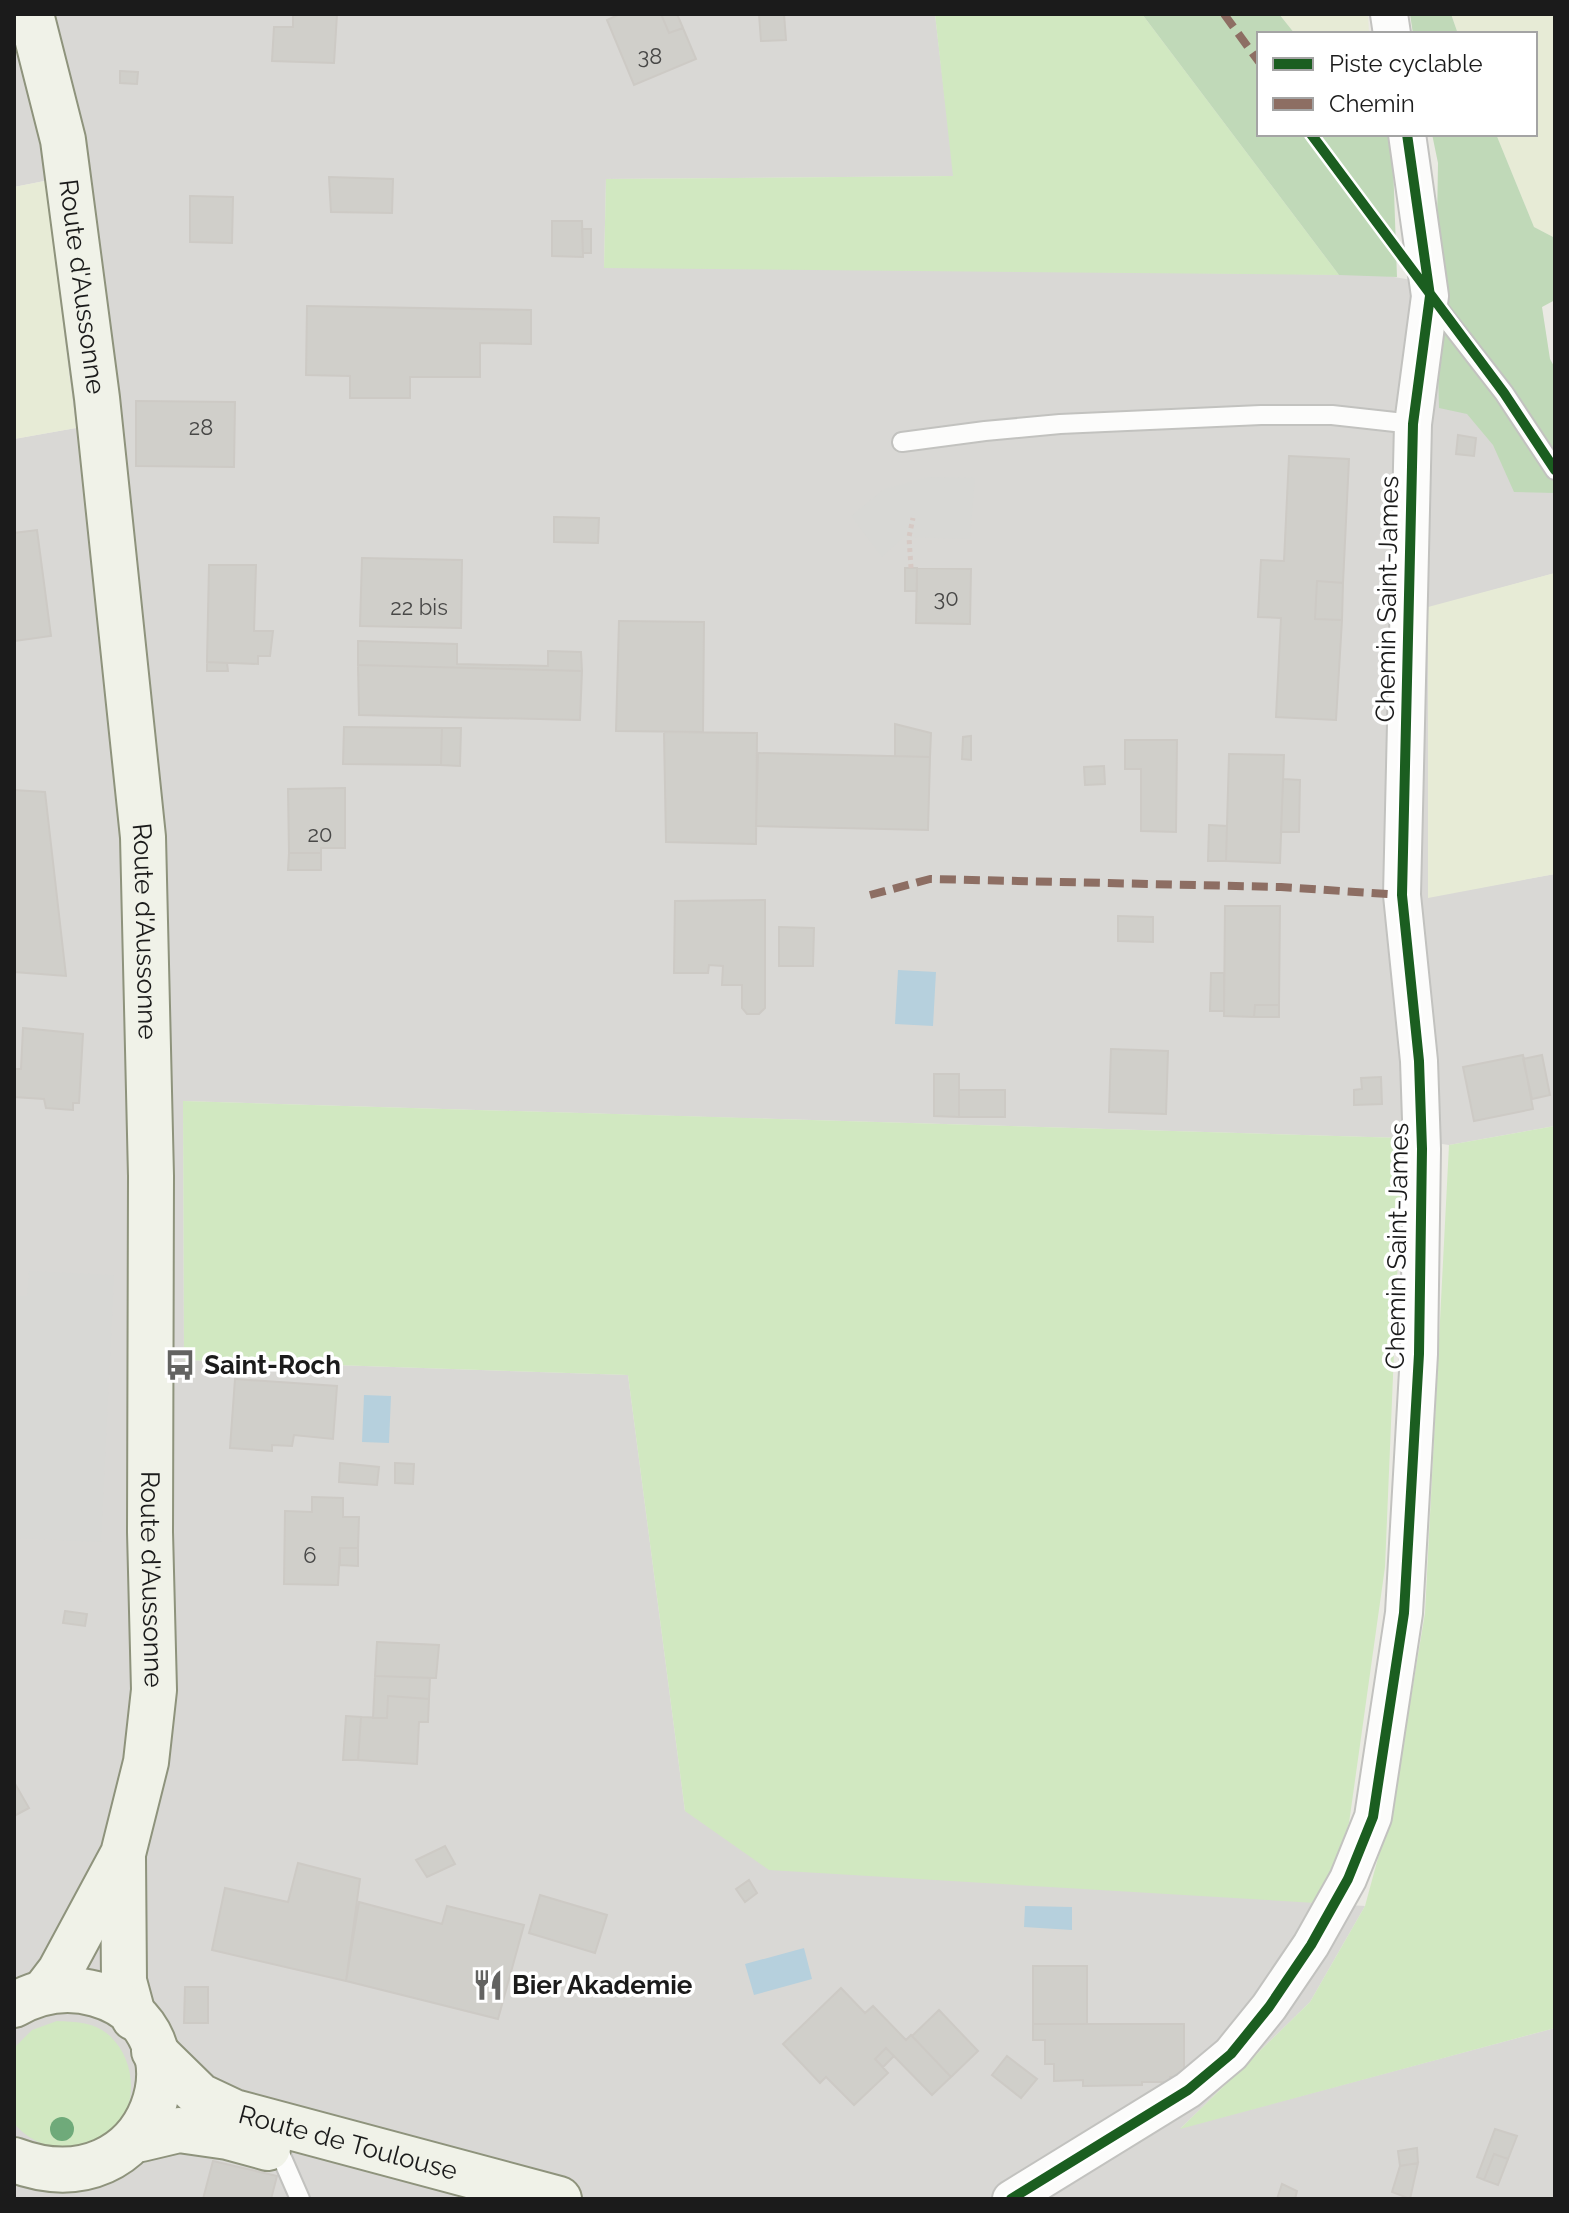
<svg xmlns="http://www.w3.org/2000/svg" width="1569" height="2213" font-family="Raleway,sans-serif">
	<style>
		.residential { fill: #d9d8d5 }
		.farmland { fill: #e7ebd6 }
		.grass { fill: #d1e8c1 }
		.forest { fill: #c0d9b8 }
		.parking { fill: #d8d8d5 }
		.water { fill: #b6d0dd }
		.building { fill: #d0cfca; stroke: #cdcac5; stroke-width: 2 }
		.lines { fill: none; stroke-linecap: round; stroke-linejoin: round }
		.service-casing { stroke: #c2c2bf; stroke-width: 22 }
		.minor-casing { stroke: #c2c2bf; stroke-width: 40 }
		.secondary-casing { stroke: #8e937c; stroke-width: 48 }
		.path { stroke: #d6c9c4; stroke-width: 5; stroke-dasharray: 4 4; stroke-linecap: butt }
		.service { stroke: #fcfcfb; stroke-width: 18 }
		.minor { stroke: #fcfcfb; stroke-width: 36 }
		.secondary { stroke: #f0f2e8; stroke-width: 44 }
		.quiet { stroke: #8d6e63; stroke-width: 8; stroke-dasharray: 16 8; stroke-linecap: butt }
		.cycleway-casing { stroke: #fff; stroke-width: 15 }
		.cycleway { stroke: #1b5e20; stroke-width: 10 }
		.tree { fill: #6faa7a }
		.labels { text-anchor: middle; stroke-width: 7; stroke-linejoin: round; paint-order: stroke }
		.number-label { font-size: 22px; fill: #484847 }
		.street-label { font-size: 26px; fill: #1b1b1b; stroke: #fff }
		.poi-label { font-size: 26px; font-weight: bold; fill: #1b1b1b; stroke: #fff; text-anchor: start }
	</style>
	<rect width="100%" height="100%" fill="#eae9e3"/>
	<!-- residential -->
	<path class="residential" d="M14 14H935L954 176 606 179 604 267 1382 275 1502 295 1555 428V573L1428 608V897L1555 874V1126L1449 1145 1402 1138 183 1101 184 1360 628 1375 685 1811 1316 1903 1365 1906 1310 2002 1181 2128 1555 2028V2199H14V439L76 428 44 181 14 187Z"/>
	<!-- farmland -->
	<path class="farmland" d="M1279 14H1368L1369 34H1295Z
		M1451 14H1555V238L1534 227 1496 134H1535V34H1458Z
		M45 181 76 428 14 439V187Z
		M1555 573V874L1428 898V607Z"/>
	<!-- grass -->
	<path class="grass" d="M935 14H1142L1339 275 604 268 606 179 953 176Z
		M183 1101 1403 1138 1385 1567 1349 1823 1330 1876 1316 1903 769 1870 685 1811 628 1375 184 1360Z
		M1555 1126V2028L1180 2129 1310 2002 1365 1906 1394 1799 1425 1613 1449 1145Z
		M57 2021C76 2022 95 2022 110 2036 136 2061 139 2105 113 2131 85 2159 37 2152 14 2123V2048L32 2030Z"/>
	<!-- forest -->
	<path class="forest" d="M1142 14H1279L1295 34H1259V134H1392L1397 277 1339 275Z
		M1410 14H1451L1458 34H1413Z
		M1432 134H1496L1534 227 1555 238V300L1542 307 1550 359 1555 368V493L1514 492 1493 445 1467 414 1439 408 1436 284 1438 163Z"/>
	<!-- parking -->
	<path class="parking" d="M928 477 975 478 970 539 904 537 882 557 851 516 884 489Z
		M29 1271 114 1275 101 1542 14 1538V1296H27Z"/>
	<!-- water -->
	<path class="water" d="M898 970 936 972 933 1026 895 1024Z
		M364 1395 391 1396 389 1443 362 1442Z
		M1025 1906 1072 1907V1930L1024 1927Z
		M804 1948 812 1979 754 1995 745 1964Z"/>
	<!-- building -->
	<path class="building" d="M293 14H337L334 63 272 61 274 27H293Z
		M620 14H661L669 33 683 28 696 59 634 85 607 20Z
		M661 14H677L683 28 669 33Z
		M759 14H784L786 40 761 41Z
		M120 71 138 72 137 84 120 83Z
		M329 177 393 179 392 213 331 212Z
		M190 196 233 197 232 243 190 242Z
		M552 221H582L583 257 552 256Z
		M582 229H591V253H583Z
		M307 306 531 310V344L480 343V377H410V398H350V376L306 375Z
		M136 401 235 402 234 467 136 466Z
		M1458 435 1476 438 1474 456 1456 454Z
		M1289 456 1349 459 1343 583 1317 581 1315 619 1342 620 1336 720 1276 717 1281 618 1258 617 1261 560 1284 561Z
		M554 517 599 518 598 543 554 542Z
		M37 530 51 636 14 641V533Z
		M362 558 462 560 461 628 360 626Z
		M209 565H256L254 631H273L270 656H258V664L207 662Z
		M905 568H917V591H905Z
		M917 568 971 569 970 624 916 623Z
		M1317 581 1343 583 1342 620 1315 619Z
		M619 621 704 622 703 732 616 731Z
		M358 641 457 644V664L548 666V651L581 652 582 671 358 665Z
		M207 662 227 663 228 671H207Z
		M358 665 582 671 580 720 359 715Z
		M895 724 931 733 930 757 895 756Z
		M344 727 442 728 441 765 343 764Z
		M442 728H461L460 766 441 765Z
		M664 732 757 733 756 844 666 842Z
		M971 736V760L962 759 963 737Z
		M1125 740H1177L1176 832 1141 831V769H1125Z
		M758 753 930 757 928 830 756 826Z
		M1229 754 1284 755 1280 863 1226 861Z
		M1104 766 1105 784 1085 785 1084 767Z
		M1283 779 1300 780 1299 832H1281Z
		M345 788V848H321V853H289L288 789Z
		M14 790 45 792 66 976 14 972Z
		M1209 825 1227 826 1226 861H1208Z
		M289 853H321V870H288Z
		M765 900V1008L759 1014H747L742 1008V985H722L723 966 709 965 708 973H674L675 901Z
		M1225 906H1280L1279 1005H1255L1254 1017 1224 1016Z
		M1118 916 1153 917V942L1118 941Z
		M779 927 814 928 813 966H779Z
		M1211 973H1224V1011H1210Z
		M1255 1005H1279V1017H1254Z
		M23 1028 83 1034 79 1103H73V1110L46 1108 44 1099 14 1097V1069H21Z
		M1111 1049 1168 1051 1166 1114 1109 1112Z
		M1523 1055 1533 1109 1474 1121 1463 1067Z
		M1542 1055 1550 1095 1532 1099 1523 1059Z
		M934 1074H959V1117L934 1116Z
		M1381 1077 1382 1104 1354 1105V1090L1362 1089 1361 1078Z
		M959 1090H1005V1117H959Z
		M235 1379 337 1386 333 1439 294 1435 292 1446 272 1445V1451L230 1448Z
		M340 1463 379 1467 377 1485 339 1482Z
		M395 1463 414 1464 413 1484 395 1483Z
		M312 1497 343 1498V1517H359L358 1548H340L338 1585 284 1584 285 1511 312 1512Z
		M340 1548H358V1566L340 1565Z
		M65 1611 87 1614 85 1626 63 1623Z
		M377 1642 439 1645 436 1678 375 1676Z
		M375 1676 430 1678 429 1699 388 1696 387 1718H373Z
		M388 1696 429 1699 428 1722H419L417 1764 358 1760 361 1717 387 1718Z
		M346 1716 361 1717 358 1760H343Z
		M14 1782 29 1808 14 1816Z
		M445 1846 455 1864 427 1877 416 1860Z
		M298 1863 360 1879 346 1981 212 1950 225 1888 288 1902Z
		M749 1880 757 1893 745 1902 736 1889Z
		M540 1895 607 1915 595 1953 529 1933Z
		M359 1902 442 1924 447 1906 524 1925 498 2019 346 1981Z
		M1033 1966H1087V2024H1033Z
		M185 1987H208V2023H184Z
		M841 1988 865 2013 873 2006 906 2040 911 2035 951 2077 932 2095 886 2048 875 2059 888 2073 854 2105 826 2077 820 2083 783 2044Z
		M939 2010 978 2051 951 2077 912 2036Z
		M1033 2024H1184V2078L1170 2077V2082H1142V2085L1083 2086V2080L1054 2081V2064H1045V2040H1033Z
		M886 2048 894 2056 883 2067 875 2059Z
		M1007 2056 1037 2079 1021 2098 992 2075Z
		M1495 2129 1517 2136 1508 2159 1494 2154 1484 2180 1477 2177Z
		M1417 2148 1418 2163 1400 2166 1398 2151Z
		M1494 2154 1508 2159 1498 2185 1484 2180Z
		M213 2161 277 2176 271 2199H203Z
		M1418 2163 1410 2199 1392 2192 1400 2166Z
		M1282 2184 1297 2191 1295 2199H1277Z"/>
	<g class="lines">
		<defs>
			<path id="service" d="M1431 299 1504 393 1555 470
				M902 442 985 431 1060 424 1261 415H1332L1413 424
				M279 2151 300 2199"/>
			<path id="minor" d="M1389 14 1392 34
				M1011 2199 1188 2090 1231 2054 1269 2007 1311 1945 1348 1879 1373 1817 1404 1613 1419 1354 1422 1149 1419 1061 1402 895 1413 424 1430 296 1407 134"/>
			<g id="secondary">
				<path id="s1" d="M31 14 63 140 97 398 143 837 151 1176 150 1532 154 1690 146 1762 123 1854 60 1971 44 1992"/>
				<path d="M123 1858 124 1981 134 2018"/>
				<path d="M14 2005C40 1990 67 1986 96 1994 213 2027 156 2213 14 2160"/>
				<path id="s2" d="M154 2051 200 2096 234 2112 559 2199"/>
				<path d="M141 2139 179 2130 228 2137 268 2148"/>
			</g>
		</defs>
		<!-- service casing -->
		<use href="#service" class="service-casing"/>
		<!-- minor casing -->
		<use href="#minor" class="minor-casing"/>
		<!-- secondary casing -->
		<use href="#secondary" class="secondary-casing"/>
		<!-- path -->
		<path class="path" d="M911 568 909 537 913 518"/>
		<!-- service -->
		<use href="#service" class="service"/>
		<!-- minor -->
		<use href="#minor" class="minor"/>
		<!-- secondary -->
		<use href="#secondary" class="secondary"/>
		<!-- quiet -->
		<path class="quiet" d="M1224 14 1259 62
			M870 895 930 879 1281 887 1402 895"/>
		<defs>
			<path id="cycleway" d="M1311 134 1504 393 1555 470
				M1011 2199 1188 2090 1231 2054 1269 2007 1311 1945 1348 1879 1373 1817 1404 1613 1419 1354 1422 1149 1419 1061 1402 895 1413 424 1430 296 1407 134"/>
		</defs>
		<!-- cycleway casing -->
		<use href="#cycleway" class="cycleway-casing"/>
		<!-- cycleway -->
		<use href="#cycleway" class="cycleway"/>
	</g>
	<!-- trees -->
	<circle class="tree" cx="62" cy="2129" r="12"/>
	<!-- icons -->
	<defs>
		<symbol id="bus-bare" viewBox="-9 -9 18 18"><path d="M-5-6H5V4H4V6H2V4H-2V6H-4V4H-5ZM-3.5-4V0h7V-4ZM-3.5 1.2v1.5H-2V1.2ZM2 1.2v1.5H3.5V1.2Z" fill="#636361" stroke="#fff" stroke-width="2.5" paint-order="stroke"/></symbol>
		<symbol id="restaurant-bare" viewBox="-9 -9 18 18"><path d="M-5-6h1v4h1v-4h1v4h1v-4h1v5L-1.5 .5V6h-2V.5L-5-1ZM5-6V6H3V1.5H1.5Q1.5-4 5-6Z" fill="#636361" stroke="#fff" stroke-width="2.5" paint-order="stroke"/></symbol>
	</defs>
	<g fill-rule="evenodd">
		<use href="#bus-bare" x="158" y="1343" width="44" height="44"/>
		<use href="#restaurant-bare" x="466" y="1963" width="44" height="44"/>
	</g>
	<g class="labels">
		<!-- number labels -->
		<g class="number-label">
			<text x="650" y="64">38</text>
			<text x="201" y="435">28</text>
			<text x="946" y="606">30</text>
			<text x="419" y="615">22 bis</text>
			<text x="320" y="842">20</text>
			<text x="310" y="1563">6</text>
		</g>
		<!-- street labels -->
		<g class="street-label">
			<text dy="9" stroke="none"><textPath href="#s1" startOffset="278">Route d'Aussonne</textPath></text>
			<text transform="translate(1387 599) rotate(-89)" y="9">Chemin Saint-James</text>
			<text dy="9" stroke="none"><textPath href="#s1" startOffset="926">Route d'Aussonne</textPath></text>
			<text transform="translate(1397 1246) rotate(-89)" y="9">Chemin Saint-James</text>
			<text dy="9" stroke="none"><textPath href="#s1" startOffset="1574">Route d'Aussonne</textPath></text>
			<text dy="9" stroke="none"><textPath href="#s2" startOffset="220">Route de Toulouse</textPath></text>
		</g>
		<!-- poi labels -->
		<g class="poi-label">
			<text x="204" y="1374">Saint-Roch</text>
			<text x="512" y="1994">Bier Akademie</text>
		</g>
	</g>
	<!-- border -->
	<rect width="1569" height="2213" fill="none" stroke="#1b1b1b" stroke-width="32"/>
	<!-- legend -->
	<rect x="1257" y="32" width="280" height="104" fill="#ffffff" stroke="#a4a4a4" stroke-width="2"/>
	<rect x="1273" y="58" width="40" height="12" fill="#1b5e20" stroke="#a4a4a4" stroke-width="2"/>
	<text x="1329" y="72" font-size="24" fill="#1b1b1b">Piste cyclable</text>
	<rect x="1273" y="98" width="40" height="12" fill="#8d6e63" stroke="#a4a4a4" stroke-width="2"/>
	<text x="1329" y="112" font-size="24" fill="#1b1b1b">Chemin</text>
</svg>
